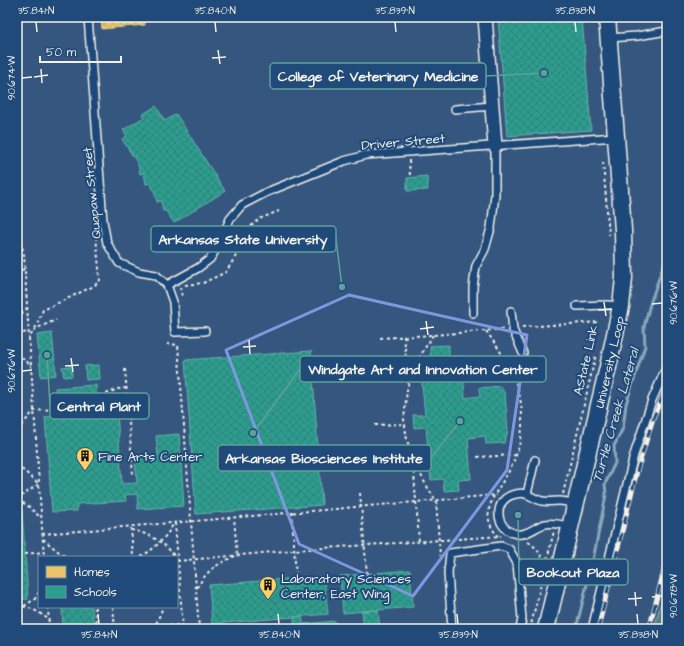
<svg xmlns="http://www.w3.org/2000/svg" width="684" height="646" font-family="'Architects Daughter',sans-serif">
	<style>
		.built { fill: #36567f; fill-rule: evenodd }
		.park { fill: #557f87; stroke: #a4b8b8 }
		.homes { fill: url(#homes-cross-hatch); stroke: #ecd290 }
		.schools { fill: url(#schools-cross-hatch); stroke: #67b6aa }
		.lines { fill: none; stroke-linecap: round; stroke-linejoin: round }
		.stream { stroke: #89a8bc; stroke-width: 3 }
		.service-casing { stroke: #f4f1e8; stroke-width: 10 }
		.minor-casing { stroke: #f4f1e8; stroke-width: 16 }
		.tertiary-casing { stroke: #f4f1e8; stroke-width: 19 }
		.path { stroke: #f4f1e8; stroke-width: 2; stroke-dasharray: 3 3; stroke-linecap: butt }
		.service { stroke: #1f4a7a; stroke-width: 7 }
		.minor { stroke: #1f4a7a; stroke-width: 13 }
		.tertiary { stroke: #1f4a7a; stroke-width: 16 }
		.rail-casing { stroke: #f4f1e8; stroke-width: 4.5 }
		.rail { stroke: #1f4a7a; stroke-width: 3; stroke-dasharray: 9; stroke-linecap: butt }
		.marked { fill: none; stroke: #7e97df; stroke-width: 3; stroke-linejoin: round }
		.ticks { fill: none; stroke: #f4f1e8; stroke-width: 1.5 }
		.labels { text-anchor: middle; stroke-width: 4; stroke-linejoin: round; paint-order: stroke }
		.street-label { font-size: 13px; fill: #f4f1e8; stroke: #1f4a7a }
		.poi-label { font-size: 13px; fill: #f4f1e8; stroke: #1f4a7a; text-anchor: start }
		.water-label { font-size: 14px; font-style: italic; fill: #d9dfdd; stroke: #1f4a7a }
		.leader { fill: none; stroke: #5fa199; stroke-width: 1.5 }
		.callout-dot { fill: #5fa199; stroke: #1f4a7a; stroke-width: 1.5 }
		.callout { fill: #1f4a7a; stroke: #5fa199; stroke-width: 1.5 }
		.callout-label { font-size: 14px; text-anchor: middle; font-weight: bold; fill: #f4f1e8 }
		.neatline { fill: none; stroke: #f4f1e8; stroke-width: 1.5 }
		.ticks-label { font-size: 10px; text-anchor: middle; fill: #f4f1e8 }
	</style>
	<defs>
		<pattern id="homes-cross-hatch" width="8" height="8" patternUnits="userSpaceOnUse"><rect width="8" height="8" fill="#e9c46a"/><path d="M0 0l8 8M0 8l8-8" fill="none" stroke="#c1a561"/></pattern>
		<pattern id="schools-cross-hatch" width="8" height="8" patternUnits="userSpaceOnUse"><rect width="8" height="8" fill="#2a9d8f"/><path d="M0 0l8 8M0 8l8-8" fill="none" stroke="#357f75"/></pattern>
	</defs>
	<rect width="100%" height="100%" fill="#1f4a7a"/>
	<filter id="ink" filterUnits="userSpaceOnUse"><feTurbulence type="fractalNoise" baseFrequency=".025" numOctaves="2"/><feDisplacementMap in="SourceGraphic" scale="8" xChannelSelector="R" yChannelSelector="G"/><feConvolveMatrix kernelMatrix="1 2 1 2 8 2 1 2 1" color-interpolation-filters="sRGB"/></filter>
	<g filter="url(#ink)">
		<!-- built -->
		<path class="built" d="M17 17H667V629H17ZM39 557H177V607H39Z"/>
		<!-- park -->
		<path class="park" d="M667 579V629H654Z"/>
		<!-- homes -->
		<path class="homes" d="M101 17H145V25L102 29Z"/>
		<!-- schools -->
		<path class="schools" d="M498 17H582L591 130 507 136Z
			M156 106 165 121 176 114 225 191 174 223 166 211H163L161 201 157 202 155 193 150 183 146 184 144 173 140 174 138 164 122 139 127 136 123 130 144 117 142 115Z
			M427 176 428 190 407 191V178Z
			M52 333 56 375 41 377 37 335Z
			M449 345V357L462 356 465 398 480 396 479 388 500 386 505 394 508 431 504 443 486 444 485 436 468 438 471 479 458 480 459 490 444 491 443 479 431 480 426 427 414 428 413 415H425L420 363 431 362 430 346Z
			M311 351 322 505 196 514 185 360Z
			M99 365 100 379 86 380 85 366Z
			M71 366 72 376 64 377 62 367Z
			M96 385 97 399 57 402 55 388Z
			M117 412 122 484 137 483 135 458 158 456 156 436 179 434 184 506 138 509 137 494 125 495 126 501 77 504V511L52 512 45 417Z
			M17 509H22L28 599 17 600Z
			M410 570 413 607 343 613 340 576Z
			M324 576 328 614 212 624 209 585Z
			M62 607H92L94 629H63Z
			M378 610 380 629H364L362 611Z
			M302 616 303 624 335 621V629H295L294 617Z"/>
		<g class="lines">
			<!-- stream -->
			<path class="stream" d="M576 629 593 560 606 495 605 484 615 463 614 446 623 428 626 404 645 346 644 327 650 304 667 255"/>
			<defs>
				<path id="service" d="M88 17 103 221 107 243 119 263 139 272 156 275 167 285 173 302 175 332 205 331
					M609 38 637 36 667 31
					M455 109 492 106
					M167 285 198 268 210 259 218 246 230 219 242 205 267 192 344 161 366 155 616 137
					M577 306 607 305 621 306
					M511 311 513 330 523 353
					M473 313V287L476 266 485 249 491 228 495 195V146
					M527 494 535 460
					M570 526C562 525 552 522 545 524 536 526 527 536 517 534 494 530 492 498 516 494 528 491 532 499 542 501 547 502 554 501 560 501 565 501 570 503 575 504
					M452 629 448 573 450 553 501 546 509 549 517 563 522 619 520 629
					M592 629 634 455 652 400 667 366"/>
				<path id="minor" d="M485 17 495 146"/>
				<path id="tertiary" d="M546 629 608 367 621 306 624 278 623 230 607 17"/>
			</defs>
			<!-- service casing -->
			<use href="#service" class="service-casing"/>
			<!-- minor casing -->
			<use href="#minor" class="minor-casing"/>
			<!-- tertiary casing -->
			<use href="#tertiary" class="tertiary-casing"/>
			<!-- path -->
			<path class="path" d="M409 160 410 176
				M603 162 609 235
				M17 224 24 255 29 338
				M17 274 25 268
				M185 285 203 283 226 272 240 249 249 228 259 219 279 211
				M180 287 182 296
				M17 318 27 308
				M522 327 599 322
				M35 329 43 310 94 286 100 280 96 236
				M486 331C506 358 521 382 522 417 523 433 519 450 512 465 502 488 474 511 498 536
				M17 334 28 332
				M433 335 412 369 407 390 404 419 407 440 413 459 425 483 436 501 440 556
				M404 336 408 382
				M380 338 433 335 505 329
				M167 344 178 345 199 629
				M17 354 31 365 44 557
				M31 365 29 338 35 329 56 320
				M125 369 133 475
				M375 425 404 424
				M17 429 21 426 34 411 95 405 106 394 118 389 126 388
				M477 457 516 455
				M413 460 419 541
				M17 465 39 484 17 499
				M360 493 367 574
				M563 494 596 354
				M17 500 27 505 40 517
				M292 512 296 578
				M175 523 183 629
				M131 528 133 557
				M131 530C148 533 165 542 175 557
				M42 534 497 495
				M43 539 59 552 67 557
				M528 542C537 547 542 556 545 567
				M25 554 44 552
				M141 557C155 548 166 538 174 523
				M177 561 294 550 501 536
				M197 588C208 568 217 565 237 555L234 517
				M17 606C30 606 38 612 48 619
				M24 606 35 599 39 592
				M48 607 49 629
				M95 607 97 627 115 625
				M113 607 115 629
				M17 624 22 629
				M45 629 48 624
				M127 629 183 625
				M154 629 163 607
				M530 629 554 531"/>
			<!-- service -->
			<use href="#service" class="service"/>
			<!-- minor -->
			<use href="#minor" class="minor"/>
			<!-- tertiary -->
			<use href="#tertiary" class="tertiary"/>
			<defs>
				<path id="rail" d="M598 629 638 468 654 416 667 387
					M649 629 667 557"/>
			</defs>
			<!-- rail casing -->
			<use href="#rail" class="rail-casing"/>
			<!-- rail -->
			<use href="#rail" class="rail"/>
		</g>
	</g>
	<!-- marked area -->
	<path class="marked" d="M349 295 527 335 507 470 413 596 299 544 226 350Z"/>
	<!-- ticks -->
	<path class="ticks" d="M36 22 37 32M215 22 216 32M395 22 396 32M575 22 576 32M218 50 220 64M212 58 226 57M41 69 42 83M34 77 48 75M22 78 32 77M604 302 606 316M652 304 662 303M598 310 612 309M426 321 428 335M420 329 434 327M249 340 250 354M243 347 256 346M71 358 73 372M65 366 79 365M22 371 32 370M635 592 636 606M652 597 662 596M628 599 642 598M98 614 99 624M278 614 279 624M457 614 458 624M637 614 638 624"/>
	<!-- icons -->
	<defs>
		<symbol id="building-pin" viewBox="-11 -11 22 30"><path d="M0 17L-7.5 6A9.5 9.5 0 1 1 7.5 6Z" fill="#ffd166" stroke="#1f4a7a"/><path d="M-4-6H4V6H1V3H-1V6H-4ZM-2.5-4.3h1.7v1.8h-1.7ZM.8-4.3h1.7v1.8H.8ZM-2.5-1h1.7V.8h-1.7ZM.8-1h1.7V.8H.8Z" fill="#111"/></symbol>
	</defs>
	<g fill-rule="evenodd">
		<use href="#building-pin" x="75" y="446" width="20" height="27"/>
		<use href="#building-pin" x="258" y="575" width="20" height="27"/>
	</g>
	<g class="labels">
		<!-- street labels -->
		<g class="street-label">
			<text transform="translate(403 141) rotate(-5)" y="5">Driver Street</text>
			<text transform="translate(91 193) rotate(-96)" y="5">Quapaw Street</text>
			<text transform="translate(585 360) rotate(-77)" y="5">AState Link</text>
			<text transform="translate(609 362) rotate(-77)" y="5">University Loop</text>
		</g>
		<!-- poi labels -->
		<g class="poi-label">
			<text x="98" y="461">Fine Arts Center</text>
			<text x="281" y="583">Laboratory Sciences<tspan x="281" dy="15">Center, East Wing</tspan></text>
		</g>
		<!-- water labels -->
		<g class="water-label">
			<text transform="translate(615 415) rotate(-74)" y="5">Turtle Creek Lateral</text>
		</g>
	</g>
	<!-- callouts -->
	<path class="leader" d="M544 73L486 76M342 287L336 239M253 433L300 369M47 355L50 406M460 421L431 458M518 515L519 572"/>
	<g class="callout-dot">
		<circle cx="544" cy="73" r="4"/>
		<circle cx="342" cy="287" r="4"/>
		<circle cx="253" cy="433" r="4"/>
		<circle cx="47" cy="355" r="4"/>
		<circle cx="460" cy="421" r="4"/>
		<circle cx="518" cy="515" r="4"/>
	</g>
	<g class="callout">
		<rect x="270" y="63" width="216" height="26" rx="4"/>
		<rect x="151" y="226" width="185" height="26" rx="4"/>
		<rect x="300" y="356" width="246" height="26" rx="4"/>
		<rect x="50" y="393" width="99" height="26" rx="4"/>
		<rect x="218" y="445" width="213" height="26" rx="4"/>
		<rect x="519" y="559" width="109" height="26" rx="4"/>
	</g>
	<g class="callout-label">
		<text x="378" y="81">College of Veterinary Medicine</text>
		<text x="243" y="244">Arkansas State University</text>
		<text x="423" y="374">Windgate Art and Innovation Center</text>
		<text x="99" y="411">Central Plant</text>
		<text x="324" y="463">Arkansas Biosciences Institute</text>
		<text x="573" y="577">Bookout Plaza</text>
	</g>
	<!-- margin -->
	<rect width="684" height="646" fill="none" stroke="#1f4a7a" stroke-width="44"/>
	<!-- legend -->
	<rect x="38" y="556" width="140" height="52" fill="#1f4a7a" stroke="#748da6"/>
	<rect x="46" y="566" width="20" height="12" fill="#e9c46a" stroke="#748da6"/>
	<text x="74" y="576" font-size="12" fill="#f4f1e8">Homes</text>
	<rect x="46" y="586" width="20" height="12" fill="#2a9d8f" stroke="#748da6"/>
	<text x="74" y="596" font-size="12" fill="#f4f1e8">Schools</text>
	<!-- scale -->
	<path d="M40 56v6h81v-6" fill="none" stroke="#f4f1e8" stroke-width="2"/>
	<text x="46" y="56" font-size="12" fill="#f4f1e8" stroke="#1f4a7a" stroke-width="3" paint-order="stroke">50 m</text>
	<rect x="22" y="22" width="640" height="602" class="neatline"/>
	<g class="ticks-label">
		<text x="36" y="14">35.841°N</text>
		<text x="215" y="14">35.840°N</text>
		<text x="395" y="14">35.839°N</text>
		<text x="575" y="14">35.838°N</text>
		<text transform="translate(11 78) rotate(-90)" y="4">90.674°W</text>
		<text transform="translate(673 303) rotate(-90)" y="4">90.676°W</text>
		<text transform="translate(11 371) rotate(-90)" y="4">90.676°W</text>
		<text transform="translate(673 596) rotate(-90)" y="4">90.678°W</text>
		<text x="99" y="638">35.841°N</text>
		<text x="279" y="638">35.840°N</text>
		<text x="458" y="638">35.839°N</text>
		<text x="638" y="638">35.838°N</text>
	</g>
</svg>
